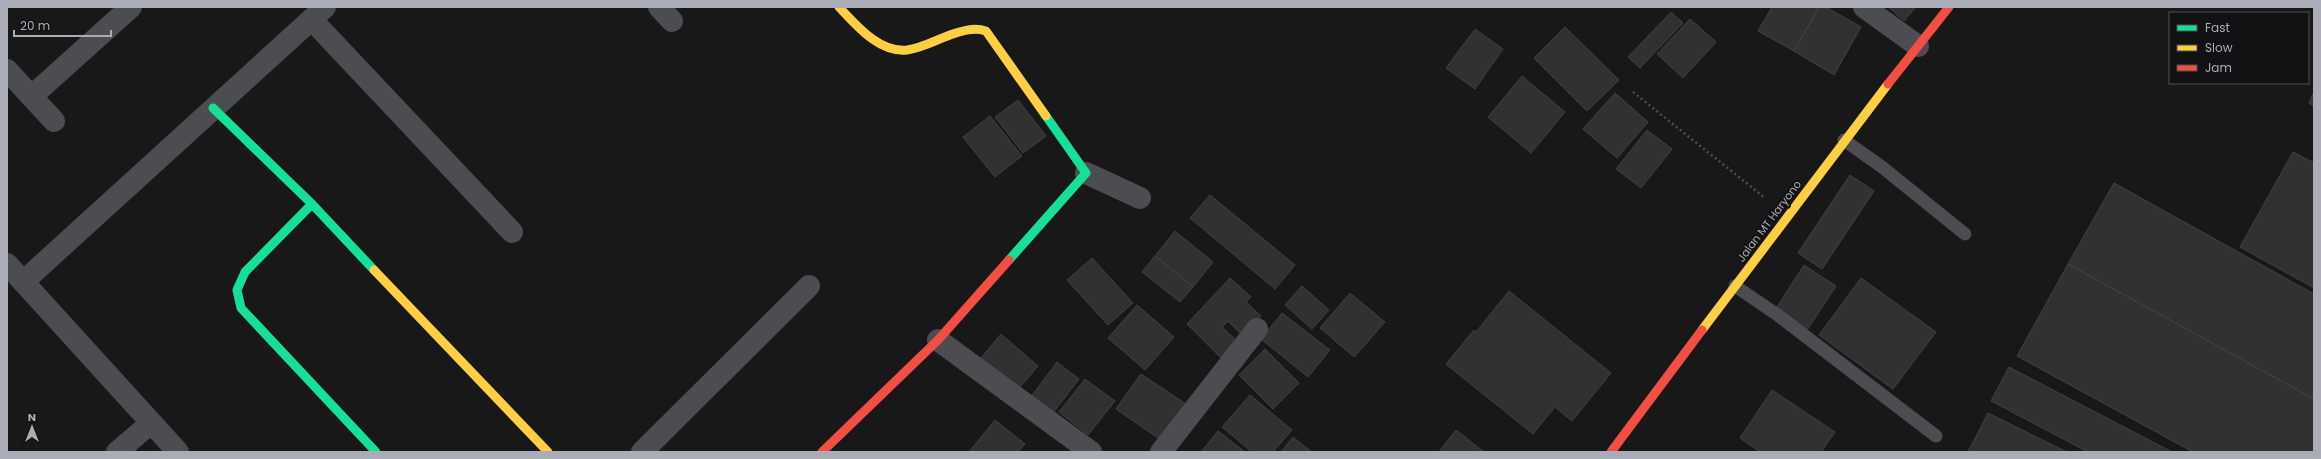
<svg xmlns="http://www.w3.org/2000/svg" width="2321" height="459" font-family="Poppins,sans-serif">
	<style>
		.building { fill: #313132; stroke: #404144 }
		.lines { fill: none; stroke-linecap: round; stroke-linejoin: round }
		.path { stroke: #4e4f51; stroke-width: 2.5; stroke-dasharray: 2 3; stroke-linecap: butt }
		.lane { stroke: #4c4d50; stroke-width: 13 }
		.street { stroke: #4c4d50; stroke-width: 22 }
		.fast { stroke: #16e098; stroke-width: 9 }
		.slow { stroke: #ffcf43; stroke-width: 9 }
		.jam { stroke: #f24e42; stroke-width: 9 }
		.labels { text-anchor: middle; stroke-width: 4; stroke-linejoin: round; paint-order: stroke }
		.street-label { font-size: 11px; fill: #aaadb7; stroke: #121214 }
	</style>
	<rect width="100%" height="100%" fill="#181818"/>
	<!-- building -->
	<path class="building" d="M1772 7H1819L1794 51 1758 31Z
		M1819 7H1826L1861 27 1834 75 1794 51Z
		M1888 7H1916L1904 21Z
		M1671 12 1683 23 1640 68 1628 57Z
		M1690 19 1716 42 1683 78 1657 54Z
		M1565 27 1619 80 1587 111 1534 58Z
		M1475 29 1503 49 1475 89 1446 68Z
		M1522 76 1565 112 1531 153 1488 117Z
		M2314 92V106L2309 103Z
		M1615 93 1648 122 1617 158 1583 129Z
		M1018 100 1046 136 1023 153 995 117Z
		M990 116 1022 156 995 177 963 137Z
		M1647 130 1672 149 1641 188 1616 169Z
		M2293 152 2314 163V288L2240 247Z
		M1850 175 1874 191 1822 269 1798 253Z
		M2114 183 2314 294V399L2068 264Z
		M1210 195 1295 265 1275 289 1190 218Z
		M1175 231 1213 262 1193 287 1155 256Z
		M1155 256 1193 287 1180 302 1142 272Z
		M1092 258 1133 303 1108 325 1067 280Z
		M2068 264 2314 399V452H2193L2017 356Z
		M1804 265 1836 286 1807 330 1775 310Z
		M1230 278 1251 297 1246 302 1261 316 1242 335 1228 321 1222 327 1238 342 1222 359 1187 324Z
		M1861 278 1936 332 1893 389 1819 335Z
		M1302 286 1329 310 1312 329 1285 305Z
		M1509 291 1611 373 1572 421 1555 407 1533 434 1446 364 1474 330 1476 332Z
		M1350 293 1385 322 1354 357 1320 328Z
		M1137 305 1174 337 1145 370 1108 338Z
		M1282 313 1330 350 1308 377 1261 339Z
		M1001 334 1038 366 1015 393 977 363Z
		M1265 349 1299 383 1273 409 1239 375Z
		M1057 362 1079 379 1053 413 1031 397Z
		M2009 367 2172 452H2088L1991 401Z
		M1141 374 1189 406 1164 442 1116 409Z
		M1085 379 1115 401 1088 435 1059 412Z
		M1772 390 1835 432 1821 452H1760L1740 438Z
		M1250 395 1292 430 1273 452H1252L1222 427Z
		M1988 413 2067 452H1968Z
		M995 420 1025 444 1018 452H969Z
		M1456 430 1484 452H1439Z
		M1218 431 1245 452H1201Z
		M1293 437 1312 452H1281Z"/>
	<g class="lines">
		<!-- path -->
		<path class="path" d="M1633 92 1765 198"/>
		<!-- lane -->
		<path class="lane" d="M1844 140 1882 167 1965 234
			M1735 286 1779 316 1936 436"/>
		<!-- street -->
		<path class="street" d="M659 7 672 21
			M1864 7 1918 46
			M312 20 512 232
			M7 70 54 121
			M32 96 131 7
			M1086 173 1140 198
			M7 264 178 452
			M24 281 325 7
			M938 340 1091 452
			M117 452 151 423
			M642 452 809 286
			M1161 452 1257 329"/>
		<!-- fast -->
		<path class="fast" d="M213 108 312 204 374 270
			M312 204 245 272 237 290 241 308 376 452
			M1009 260 1086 173 1046 116"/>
		<!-- slow -->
		<path class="slow" d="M839 7C856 25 879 53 907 50 922 48 936 40 950 35 962 31 973 27 986 31L1046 116
			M374 270 548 452
			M1702 330 1888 84"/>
		<!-- jam -->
		<path class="jam" d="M1888 84 1949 7
			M822 452 938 340 1009 260
			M1611 452 1702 330"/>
	</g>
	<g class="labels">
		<!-- street labels -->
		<g class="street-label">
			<text transform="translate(1769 221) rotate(-53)" y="4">Jalan MT Haryono</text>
		</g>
	</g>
	<!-- border -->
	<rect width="2321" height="459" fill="none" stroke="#aaadb7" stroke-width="16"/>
	<!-- legend -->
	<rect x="2169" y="12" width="140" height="72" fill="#121214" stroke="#4f5055"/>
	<rect x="2177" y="25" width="20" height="6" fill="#16e098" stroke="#4f5055"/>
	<text x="2205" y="32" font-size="12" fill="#aaadb7">Fast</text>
	<rect x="2177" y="45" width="20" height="6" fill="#ffcf43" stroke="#4f5055"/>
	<text x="2205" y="52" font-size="12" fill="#aaadb7">Slow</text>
	<rect x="2177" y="65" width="20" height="6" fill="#f24e42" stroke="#4f5055"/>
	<text x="2205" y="72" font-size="12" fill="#aaadb7">Jam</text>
	<!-- north arrow -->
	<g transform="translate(32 427)" stroke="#121214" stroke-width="3" paint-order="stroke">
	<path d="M0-3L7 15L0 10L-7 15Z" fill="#aaadb7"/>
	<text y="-6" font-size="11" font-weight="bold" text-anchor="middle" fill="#aaadb7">N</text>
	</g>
	<!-- scale -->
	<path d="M14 30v6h97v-6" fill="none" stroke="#aaadb7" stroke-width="2"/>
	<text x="20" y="30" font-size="12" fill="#aaadb7" stroke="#121214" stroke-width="3" paint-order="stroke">20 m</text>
</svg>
